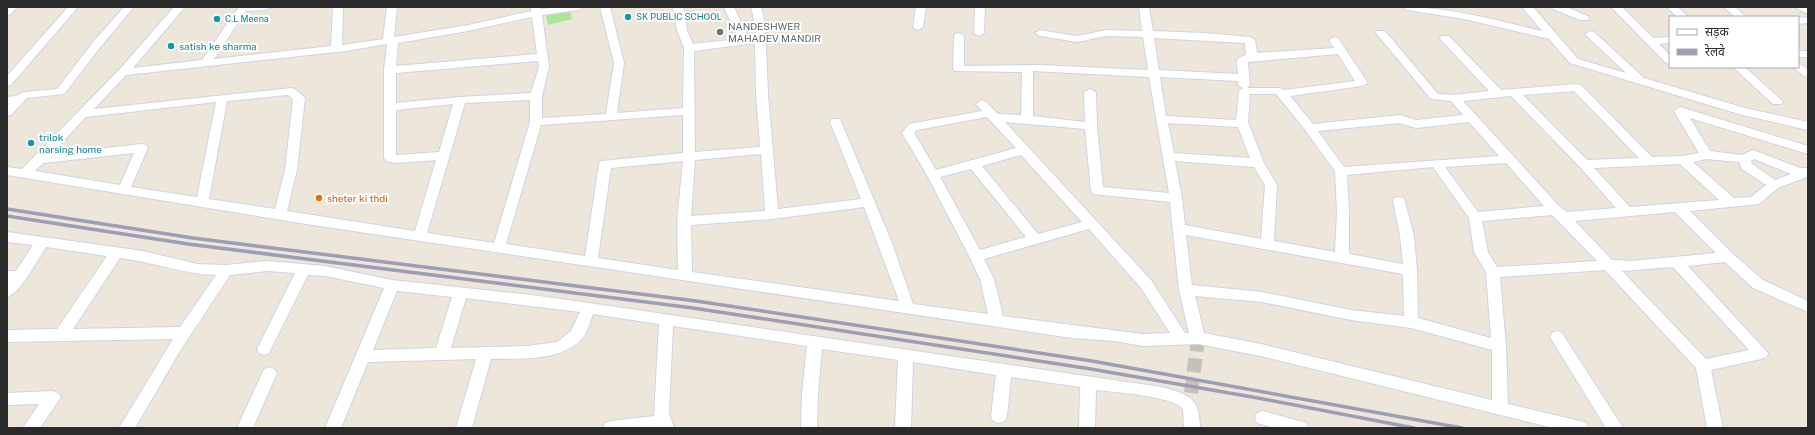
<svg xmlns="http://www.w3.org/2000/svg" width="1815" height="435" font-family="'Public Sans','Noto Sans Devanagari',sans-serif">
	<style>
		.green { fill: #a8e793 }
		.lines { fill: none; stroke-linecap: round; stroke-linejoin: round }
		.minor-tunnel { stroke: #c6c1b8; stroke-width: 14; stroke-dasharray: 14 7; stroke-linecap: butt }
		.minor-casing { stroke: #d0d2e4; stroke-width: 2 }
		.minor { fill: #fff; fill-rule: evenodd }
		.rail { stroke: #9d9eb5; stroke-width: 3.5 }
		.culture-dot { fill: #0f9aa8; stroke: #fff; stroke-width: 1.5 }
		.worship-dot { fill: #6b7280; stroke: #fff; stroke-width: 1.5 }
		.food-dot { fill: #e8710a; stroke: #fff; stroke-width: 1.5 }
		.labels { text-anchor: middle; stroke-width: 4; stroke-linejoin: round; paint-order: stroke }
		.far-culture-label { font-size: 9px; fill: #0d838f; stroke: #fff; text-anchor: start }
		.worship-label { font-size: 10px; fill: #5b616d; stroke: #fff; text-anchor: start }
		.culture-label { font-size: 10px; fill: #0d838f; stroke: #fff; text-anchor: start }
		.food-label { font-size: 10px; fill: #c56008; stroke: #fff; text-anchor: start }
	</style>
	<rect width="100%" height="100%" fill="#ede7db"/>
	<!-- green -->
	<path class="green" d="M570 11 572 19 548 25 546 16Z"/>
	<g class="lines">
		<!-- minor-tunnel -->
		<path class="minor-tunnel" d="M1191 393 1198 338"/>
		<defs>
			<path id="minor" d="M7 7H17L11 14 7 15Z
				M68 7H78L11 85 7 86V76Z
				M124 7H134L102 45 64 94 27 98 11 115 7 116V105L9 103H7V97L16 96 24 92 57 89 94 41Z
				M174 7H185L133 68 202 60 239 7H271L266 10 246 11 214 59 331 46 333 7H343L342 45 383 39 387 7H397L394 37 468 25 531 11V7H541V9L558 7H584L579 10 542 15 549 67 542 96V118L606 114 614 63 600 7H610L624 63 617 113 683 108 684 48 677 30 673 7H683L687 30 693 44 738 39 724 7H734L748 37 755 36V24L751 7H761L765 24 768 94 778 209 861 199 830 122 832 119H840L892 243 913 304 988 314 980 279 969 256 927 175 902 133 909 124 982 111 976 104 982 100 986 102 998 114 1021 115 1022 72 955 71 953 69 954 36 955 34 959 33 964 36V66L1041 65 1148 70 1143 37 1106 36 1077 42 1040 36 1035 33 1040 30 1077 36 1106 30 1142 31 1139 7H1149L1153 31 1204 33 1250 37 1255 40 1257 53 1334 48 1329 40 1334 37 1338 38 1368 83 1362 86 1290 96 1313 124 1400 115 1416 120 1463 115 1451 101 1431 99 1376 33 1377 31H1385L1438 94 1454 95 1489 91 1441 40 1440 38 1441 36H1449L1501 90 1577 84 1581 85 1652 157 1683 156 1699 153 1674 111 1680 107 1808 146V154L1690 118 1710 151 1742 155 1753 150 1800 168H1808L1807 177 1778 188 1759 204 1690 211 1733 254 1763 280 1808 301V312L1753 288 1725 262 1688 266 1768 353 1766 357 1761 359 1711 370 1723 428H1707L1696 368 1605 270 1500 277 1506 346 1508 404 1580 421 1586 423 1588 428H1553L1261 356 1198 344 1143 346 1114 341 1072 338 306 224 7 175V167L22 169 119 70ZM532 17 537 54 396 66 398 43 468 31ZM1154 38 1245 43 1246 55C1233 59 1237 62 1238 74L1159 70ZM755 43 756 94 760 147 695 152 694 51ZM387 44 384 70V158L386 161 396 163 436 160 415 231 287 211 297 170 305 98 295 89 291 88 94 109 126 75 346 51ZM1338 54 1355 81 1284 90 1279 88H1247L1250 85 1248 62ZM538 61 539 67 531 93 460 97 396 103V73ZM1033 71 1149 77 1169 193 1103 187 1097 126 1096 92 1090 89 1084 92 1085 122 1033 116ZM1160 77 1238 81V85L1243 88 1239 91 1236 120 1166 116ZM1574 91 1639 158 1587 160 1523 95ZM1250 94H1276L1306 131 1335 171 1337 212 1335 252 1274 241 1277 185 1264 163 1248 122ZM288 95 293 99 285 170 275 209 209 199 227 101ZM1511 96 1580 167 1616 208 1567 212 1560 207 1463 101ZM530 100V122L494 243 427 233 465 103ZM216 102 197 197 131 187 148 148 146 145 142 144 51 154 86 117ZM453 104 439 152 396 155V110ZM683 115V153L601 161 599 164 585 256 506 244 541 125ZM987 117 1016 148 936 170 914 133 917 130ZM1005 122 1085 129 1091 191 1093 194 1170 202 1179 290 1189 333H1185L1151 280ZM1469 122 1499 156 1344 167 1318 131 1399 123 1416 128ZM1168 123 1238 127 1250 158 1174 153ZM134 153 120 185 35 171 43 163ZM761 154 765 211 691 216 695 160ZM1021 155 1082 222 1038 234 982 166ZM1706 159 1739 162 1742 169 1766 185 1751 197 1734 198 1693 162ZM1754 159 1791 174 1775 180 1752 164 1751 161ZM683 161 677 221 678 270 598 258 611 168ZM1175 161 1254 167 1265 185 1261 239 1185 225 1182 198ZM1506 163 1544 206 1478 212 1445 167ZM1680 164 1719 200 1630 207 1594 168ZM1433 167 1469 218 1474 252 1486 272 1491 338 1418 318 1417 270 1414 236 1404 198 1399 197 1394 198 1393 201 1400 236 1403 264 1349 254V212L1347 175ZM971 169 1026 237 980 250 940 177ZM864 207 899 301 692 272 691 225 772 219ZM1675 212 1716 253 1632 261 1612 260 1575 221ZM1552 215 1597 261 1497 267 1488 252 1482 221ZM1089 229 1141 288 1170 333 1143 334 1003 316 994 279 984 259ZM1186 235 1403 274 1404 316 1351 310 1262 292 1192 285ZM1673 267 1749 350 1706 359 1622 271ZM1195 296 1262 302 1351 320 1411 328 1492 350V400L1261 344 1204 333Z
				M916 7H926L923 27 918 30 913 27Z
				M975 7H985L984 33 979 36 974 33Z
				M1402 7C1450 7 1496 20 1542 31L1522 7H1533L1578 59 1626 73 1585 34 1590 31 1594 32 1644 78 1745 108 1808 122V130L1739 114 1570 63 1549 39 1464 19 1407 10Z
				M1552 7H1566L1588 16 1589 18 1588 20H1580L1553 9Z
				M1611 7H1622L1653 38 1670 37V43L1659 44 1670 55V64L1666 63Z
				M1667 7H1678L1688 17H1677Z
				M1724 7H1735L1746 17H1735Z
				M1795 7H1808V14Z
				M1808 17V23L1798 24V18Z
				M1798 51H1808V57H1798Z
				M1798 63 1808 69V77L1804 76 1793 67H1798Z
				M1733 67H1745L1781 100 1783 102 1781 104H1773Z
				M7 232 143 251 197 264 226 265 267 261 325 266 392 280 532 295 589 303 1161 387C1188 394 1200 397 1200 428H1184L1183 409C1172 396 1114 392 1096 390L1095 428H1079L1080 387 1011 377 1007 416 1005 421 999 423 993 421 991 416 996 375 913 362 911 428H895L898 360 822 349 818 393 817 428H801L802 393 807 346 673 326 669 413 674 428H603L605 423 611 421 654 416 659 324 593 314C590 322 587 334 581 340 558 362 520 358 491 359L472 428H456L476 359 368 362 341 428H325L384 288 325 276 308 275 269 353 264 355 259 353 257 349 295 273 267 271 230 275 180 351 135 428H119L173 339 7 342V330L57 329 107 256 46 247C37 260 21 293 7 297V271H16L33 245 7 242ZM120 258C152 262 183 274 216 275L180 327 73 329ZM397 291 452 297 436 348 373 350ZM466 298 580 312 571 331 557 342 527 346 451 348Z
				M1557 331 1562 333 1623 428H1606L1550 337 1552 333Z
				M269 367 274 369 277 373 253 428H237L264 369Z
				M53 391 58 393 61 397 40 428H23L39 404 7 405V393Z
				M1263 411 1306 423 1308 428H1276L1257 423 1255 418 1257 413Z"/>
		</defs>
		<!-- minor casing -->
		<use href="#minor" class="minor-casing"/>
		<!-- minor -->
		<use href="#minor" class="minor"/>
		<!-- rail -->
		<path class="rail" d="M7 209 193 238 696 301 1092 361 1462 428
			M7 216 188 244 693 308 1091 369 1258 398 1414 428"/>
	</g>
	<!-- markers -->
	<g class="culture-dot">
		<circle cx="628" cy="17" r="4"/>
		<circle cx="217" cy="19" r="4"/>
		<circle cx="171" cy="46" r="4"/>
		<circle cx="31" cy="143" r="4"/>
	</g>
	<circle class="worship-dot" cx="720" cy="32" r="4"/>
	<circle class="food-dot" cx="319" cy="198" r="4"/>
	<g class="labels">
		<!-- far-culture labels -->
		<g class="far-culture-label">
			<text x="636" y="20">SK PUBLIC SCHOOL</text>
			<text x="225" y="22">C.L Meena</text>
		</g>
		<!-- worship labels -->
		<g class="worship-label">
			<text x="728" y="30">NANDESHWER<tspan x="728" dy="12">MAHADEV MANDIR</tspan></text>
		</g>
		<!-- culture labels -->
		<g class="culture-label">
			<text x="179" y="50">satish ke sharma</text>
			<text x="39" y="141">trilok<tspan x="39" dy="12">narsing home</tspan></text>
		</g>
		<!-- food labels -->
		<g class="food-label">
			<text x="327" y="202">sheter ki thdi</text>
		</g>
	</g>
	<!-- border -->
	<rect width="1815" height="435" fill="none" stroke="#2a2a2a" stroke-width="16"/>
	<!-- legend -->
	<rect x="1669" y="16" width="130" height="52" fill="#ffffff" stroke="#aaaaaa"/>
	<rect x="1677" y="29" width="20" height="6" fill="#ffffff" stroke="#aaaaaa"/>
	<text x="1705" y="36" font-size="12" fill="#2a2a2a">सड़क</text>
	<rect x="1677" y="49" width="20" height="6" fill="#9d9eb5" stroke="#aaaaaa"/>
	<text x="1705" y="56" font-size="12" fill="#2a2a2a">रेलवे</text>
</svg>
